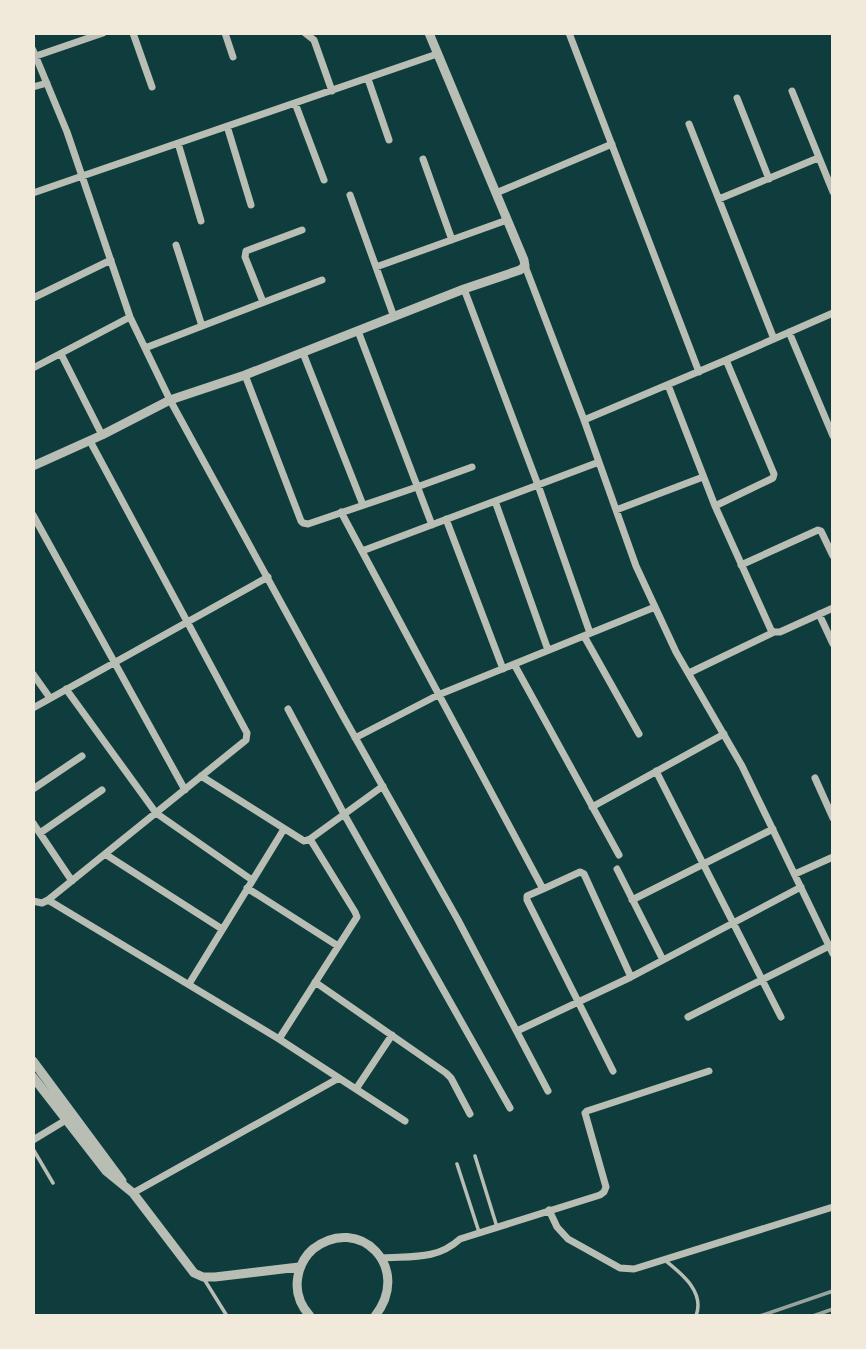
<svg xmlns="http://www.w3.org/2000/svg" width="866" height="1349" font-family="Lato,sans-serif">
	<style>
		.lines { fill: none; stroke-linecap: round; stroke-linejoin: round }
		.service { stroke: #b8beb3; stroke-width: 3.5 }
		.minor { stroke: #b8beb3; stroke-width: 7 }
		.tertiary { stroke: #b8beb3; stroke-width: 9 }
		.rail { stroke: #97a49c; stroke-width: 3.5 }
	</style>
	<rect width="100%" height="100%" fill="#0f3d3e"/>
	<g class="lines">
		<!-- service -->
		<path class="service" d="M33 1149 53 1183
			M475 1156 497 1227
			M457 1164 479 1232
			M666 1261C682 1274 705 1292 696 1316
			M204 1279 227 1316"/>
		<!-- minor -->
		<path class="minor" d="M133 33 152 87
			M225 33 233 57
			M305 33 314 40 332 91
			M569 33 699 372
			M33 50 67 132 130 317 170 400 343 716 458 920 548 1091
			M36 56 103 33
			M368 79 389 140
			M33 87 47 83
			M792 91 833 192
			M737 98 769 179
			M295 103 324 180
			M689 124 774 339
			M227 126 251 205
			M178 143 201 221
			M423 159 452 240
			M33 193 437 54
			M496 193 612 144
			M350 195 394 317
			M719 199 818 158
			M176 245 202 326
			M525 266 584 420 726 360 833 313
			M376 267 507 220
			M464 289 538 485 590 633
			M33 298 111 260
			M263 302 245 257 246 251 302 230
			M358 331 432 525
			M789 332 833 436
			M145 348 322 280
			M303 353 363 505
			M61 354 102 435
			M33 368 130 317
			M245 375 301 521 303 523 308 524 417 487 472 467
			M668 385 715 506 771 630 774 632H780L833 608
			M584 420 636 566 676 652 742 766 833 954
			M495 501 548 650
			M715 506 773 478 774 474 726 360
			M616 510 703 477
			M341 512 543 889 527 896V900L613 1071
			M33 515 185 790
			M446 519 503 669
			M362 551 599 462
			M741 565 818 530 821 531 833 556
			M819 614 833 644
			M584 636 639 734
			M514 664 619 855
			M689 673 774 632
			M33 674 50 698
			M66 689 156 813 252 880
			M33 708 268 577
			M288 709 344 814 510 1108
			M355 738 438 695 655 607
			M656 771 781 1017
			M201 776 304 841 310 839 383 786
			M815 778 833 818
			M33 789 82 756
			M592 807 724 734
			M33 823 72 881
			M40 833 102 790
			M105 854 222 929
			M617 869 663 960
			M795 874 833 857
			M247 888 338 946
			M543 889 580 872 584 874 631 977
			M48 900 279 1039 405 1121
			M632 900 773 829
			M33 901 42 903 48 900 246 740 247 733 90 441
			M315 982 446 1073 451 1078 470 1114
			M189 984 284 829
			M688 1017 829 946
			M517 1031 631 977 801 887
			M279 1039 357 917 355 912 310 839
			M356 1089 392 1035
			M33 1140 66 1120
			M133 1193 339 1078
			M549 1210 557 1227 568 1239 620 1268 634 1269 833 1207
			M382 1258C412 1256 437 1260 460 1239L600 1195 604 1192 606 1187 585 1113 587 1111 709 1071"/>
		<!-- tertiary -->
		<path class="tertiary" d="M33 466 102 435 170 400 245 375 464 289 520 270 525 266 524 260 429 33
			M33 1061 122 1181
			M33 1077 106 1171 133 1193 194 1273 203 1277H215L299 1267
			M310 1316C300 1305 295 1291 298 1276 300 1265 305 1256 313 1249 359 1213 413 1268 375 1316"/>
		<!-- rail -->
		<path class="rail" d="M760 1316 833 1291
			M813 1316 833 1309"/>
	</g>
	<!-- border -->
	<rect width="866" height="1349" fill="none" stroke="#f1e9da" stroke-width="70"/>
</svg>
